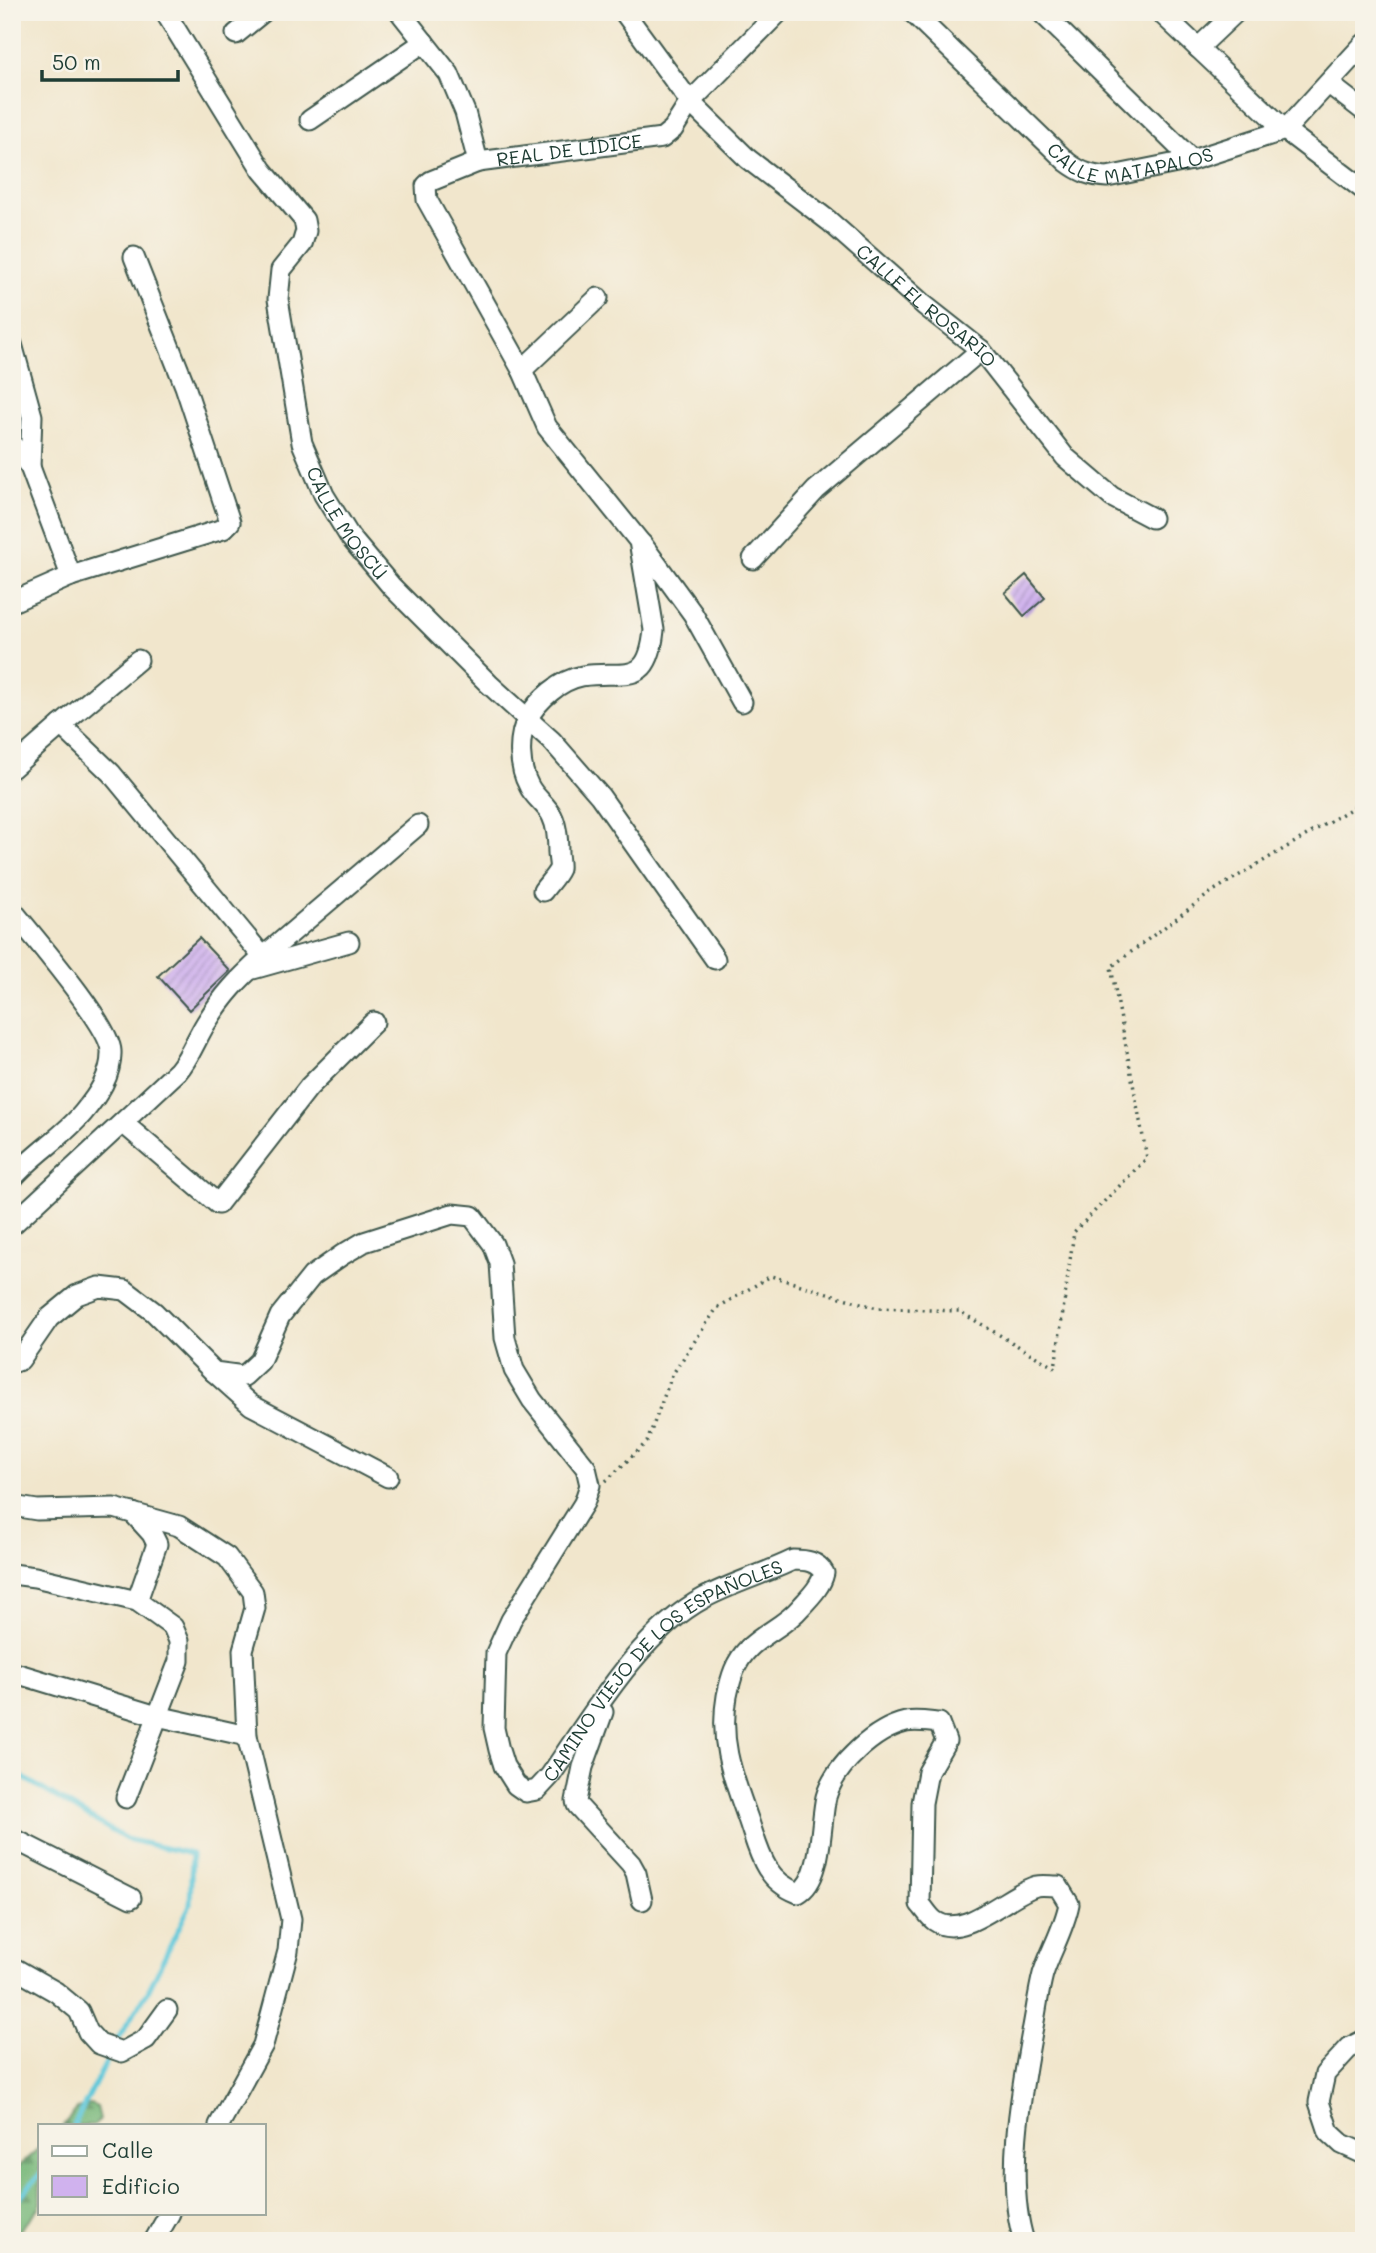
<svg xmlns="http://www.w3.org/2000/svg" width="1376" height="2253" font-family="Mali,sans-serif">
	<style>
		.forest { fill: url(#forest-firs); stroke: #4c7a57; stroke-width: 2 }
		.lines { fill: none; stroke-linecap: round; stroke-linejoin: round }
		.stream { stroke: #5fc8da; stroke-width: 5 }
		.building { fill: url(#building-hatch) }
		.minor-casing { stroke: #3e564b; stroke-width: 23 }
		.path { stroke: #3e564b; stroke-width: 3.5; stroke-dasharray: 2 5; stroke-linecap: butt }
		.minor { stroke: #fff; stroke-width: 19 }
		.labels { text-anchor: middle; stroke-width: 5; stroke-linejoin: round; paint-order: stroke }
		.street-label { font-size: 19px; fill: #1f3d34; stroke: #f7f3e8 }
	</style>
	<defs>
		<pattern id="forest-firs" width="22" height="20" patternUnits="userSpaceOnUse" patternTransform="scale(1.75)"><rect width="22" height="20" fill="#78b87a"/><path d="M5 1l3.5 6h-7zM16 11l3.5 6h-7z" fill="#629765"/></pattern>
		<pattern id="building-hatch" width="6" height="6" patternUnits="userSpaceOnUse" patternTransform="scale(1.75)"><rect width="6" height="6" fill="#d0b2ee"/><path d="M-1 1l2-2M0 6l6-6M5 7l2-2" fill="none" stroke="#a892c2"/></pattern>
	</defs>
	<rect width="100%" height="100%" fill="#f7f3e8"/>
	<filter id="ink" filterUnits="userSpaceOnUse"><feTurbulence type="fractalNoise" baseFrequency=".0143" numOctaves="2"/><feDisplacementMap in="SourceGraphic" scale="14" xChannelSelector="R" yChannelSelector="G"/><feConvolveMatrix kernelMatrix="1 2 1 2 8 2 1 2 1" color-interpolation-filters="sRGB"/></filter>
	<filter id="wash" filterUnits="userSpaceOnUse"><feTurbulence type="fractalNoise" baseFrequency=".00686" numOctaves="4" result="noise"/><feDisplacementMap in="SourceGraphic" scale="28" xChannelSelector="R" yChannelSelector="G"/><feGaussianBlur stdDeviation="1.57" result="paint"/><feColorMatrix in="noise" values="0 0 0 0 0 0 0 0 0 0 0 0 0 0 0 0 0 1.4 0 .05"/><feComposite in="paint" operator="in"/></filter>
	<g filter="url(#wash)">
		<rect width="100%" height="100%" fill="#f1e6cc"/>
		<!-- forest -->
		<path class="forest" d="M90 2104 97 2107 100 2119 95 2125H63L77 2109Z
			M40 2147V2207L18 2232 17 2241H12V2172Z"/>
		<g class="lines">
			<!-- stream -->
			<path class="stream" d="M12 1771 126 1839 192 1854 190 1905 148 1991 117 2040
				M74 2125 111 2053
				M12 2206 40 2174"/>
		</g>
		<g id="blocks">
			<!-- building -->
			<path class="building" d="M1026 575 1045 598 1024 616 1005 593Z
				M199 938 230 971 189 1010 158 976Z"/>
		</g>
	</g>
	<g filter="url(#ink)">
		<use href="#blocks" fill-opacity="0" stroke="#3e564b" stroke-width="2"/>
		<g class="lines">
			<defs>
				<g id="minor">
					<path id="s1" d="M165 12 262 170 304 220 306 231 302 244 281 270 278 299 302 443 324 495 350 537 392 587 489 684 552 741 600 796 715 959"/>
					<path id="s2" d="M400 12 449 74 465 112 478 162 662 138 673 129 690 102 779 12"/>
					<path id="s3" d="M624 12 690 102 748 159 829 221 924 305 981 350 1065 457 1112 497 1152 518"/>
					<path id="s4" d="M912 12 1067 162C1080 172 1091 176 1107 177L1192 160 1285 130 1364 44"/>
					<path d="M1041 12 1192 160"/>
					<path d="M1160 12 1285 130 1364 190"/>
					<path d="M236 34 263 12"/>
					<path d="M1198 48 1236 12"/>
					<path d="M1329 84 1364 111"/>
					<path d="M310 120 424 42"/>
					<path d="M478 162 431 181 426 186 427 200 522 370 547 427 639 541 654 630C648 690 623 669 582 676 560 680 538 700 528 718 517 737 519 768 529 786 534 797 547 805 552 816 557 826 558 842 558 853 558 857 560 865 559 869 556 876 547 885 543 891"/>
					<path d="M12 344 32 416 30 467"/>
					<path d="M522 370 598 298"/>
					<path d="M12 444 30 467 71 576"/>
					<path d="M642 544 693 614 742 702"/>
					<path d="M753 559 816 490 981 350"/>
					<path d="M12 602 71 576 223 529 230 522 185 386 134 257"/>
					<path d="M12 768 61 725"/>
					<path d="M12 910C32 935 110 1025 111 1051 112 1075 98 1095 83 1113 62 1138 33 1154 12 1179"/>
					<path d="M263 957 418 825"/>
					<path d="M253 969 349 942"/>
					<path d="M123 1123 218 1204 309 1087 374 1022"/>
					<path d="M12 1225 178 1071C190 1057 196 1039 206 1023 224 994 238 980 263 957L111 773 61 725 138 660"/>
					<path id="s5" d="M12 1363 20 1360 49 1318 77 1295 99 1287 125 1290 154 1312 214 1372 244 1376 260 1361 280 1316 312 1276 342 1255 364 1242 452 1214 472 1216 493 1244 500 1263 505 1338 514 1370 532 1400 586 1468 590 1485 584 1503 511 1620 496 1653 494 1728 499 1750 504 1766 516 1785 526 1792 537 1790 550 1776C591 1717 640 1632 704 1598 732 1583 764 1574 793 1560 806 1560 817 1561 824 1573 821 1587 809 1598 800 1608 786 1625 764 1633 749 1648 735 1662 731 1677 727 1696 719 1741 732 1774 747 1816 759 1849 762 1879 798 1893 823 1880 820 1822 826 1797 835 1765 875 1729 906 1722 916 1720 928 1722 939 1723L946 1741 928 1772 922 1803 920 1904C925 1909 929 1917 935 1921 963 1941 1008 1894 1036 1886 1042 1885 1051 1886 1058 1886L1069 1904C1064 1929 1051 1950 1043 1974 1038 1993 1036 2013 1032 2032 1021 2093 1005 2181 1024 2241"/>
					<path d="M214 1372 251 1405 388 1477"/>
					<path d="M12 1506 37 1510 114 1508 179 1526 227 1557 253 1592 255 1608 243 1650 247 1736 291 1919 288 1951 263 2045 219 2125"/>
					<path d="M133 1513 152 1534 157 1544 137 1601"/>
					<path d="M12 1574 35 1577 137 1601 173 1627 179 1641V1661L126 1798"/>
					<path d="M12 1672 157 1716 247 1736"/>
					<path d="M603 1712 583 1767 576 1801 577 1805 631 1864 636 1873 642 1900"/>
					<path d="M12 1838 131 1898"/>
					<path d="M12 1967 56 1992 79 2011 88 2032 99 2044 122 2052 146 2039 167 2010"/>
					<path d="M1364 2040 1350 2047 1325 2074 1319 2102 1329 2132 1342 2144 1364 2154"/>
					<path d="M154 2241 170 2213"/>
				</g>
			</defs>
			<!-- minor casing -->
			<use href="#minor" class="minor-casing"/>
			<!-- path -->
			<path class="path" d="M606 1481 647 1442 672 1375 717 1308 771 1276 877 1308 959 1311 1055 1368 1074 1232 1147 1158 1111 967 1213 891 1364 801"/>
			<!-- minor -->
			<use href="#minor" class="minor"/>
		</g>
	</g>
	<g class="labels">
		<!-- street labels -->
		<g class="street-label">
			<text dy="7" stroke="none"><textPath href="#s4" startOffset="280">CALLE MATAPALOS</textPath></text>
			<text dy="7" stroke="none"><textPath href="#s2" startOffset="264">REAL DE LÍDICE</textPath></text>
			<text dy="7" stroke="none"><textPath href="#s3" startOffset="424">CALLE EL ROSARIO</textPath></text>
			<text dy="7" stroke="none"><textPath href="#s1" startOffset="576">CALLE MOSCÚ</textPath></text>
			<text dy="7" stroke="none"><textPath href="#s5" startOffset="1428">CAMINO VIEJO DE LOS ESPAÑOLES</textPath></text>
		</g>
	</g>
	<!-- margin -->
	<rect width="1376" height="2253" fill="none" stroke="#f7f3e8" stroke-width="42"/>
	<!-- legend -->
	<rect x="38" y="2124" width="228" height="91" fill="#f7f3e8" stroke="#a1aaa0" stroke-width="2"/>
	<rect x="52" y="2146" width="35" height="10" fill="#ffffff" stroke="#a1aaa0" stroke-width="2"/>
	<text x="102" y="2158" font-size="21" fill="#1f3d34">Calle</text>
	<rect x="52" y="2176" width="35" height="21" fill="#d0b2ee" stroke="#a1aaa0" stroke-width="2"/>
	<text x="102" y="2194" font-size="21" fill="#1f3d34">Edificio</text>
	<!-- scale -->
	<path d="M42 70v10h136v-10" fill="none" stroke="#1f3d34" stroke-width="3.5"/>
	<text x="52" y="70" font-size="21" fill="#1f3d34" stroke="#f7f3e8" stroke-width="5" paint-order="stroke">50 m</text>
</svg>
